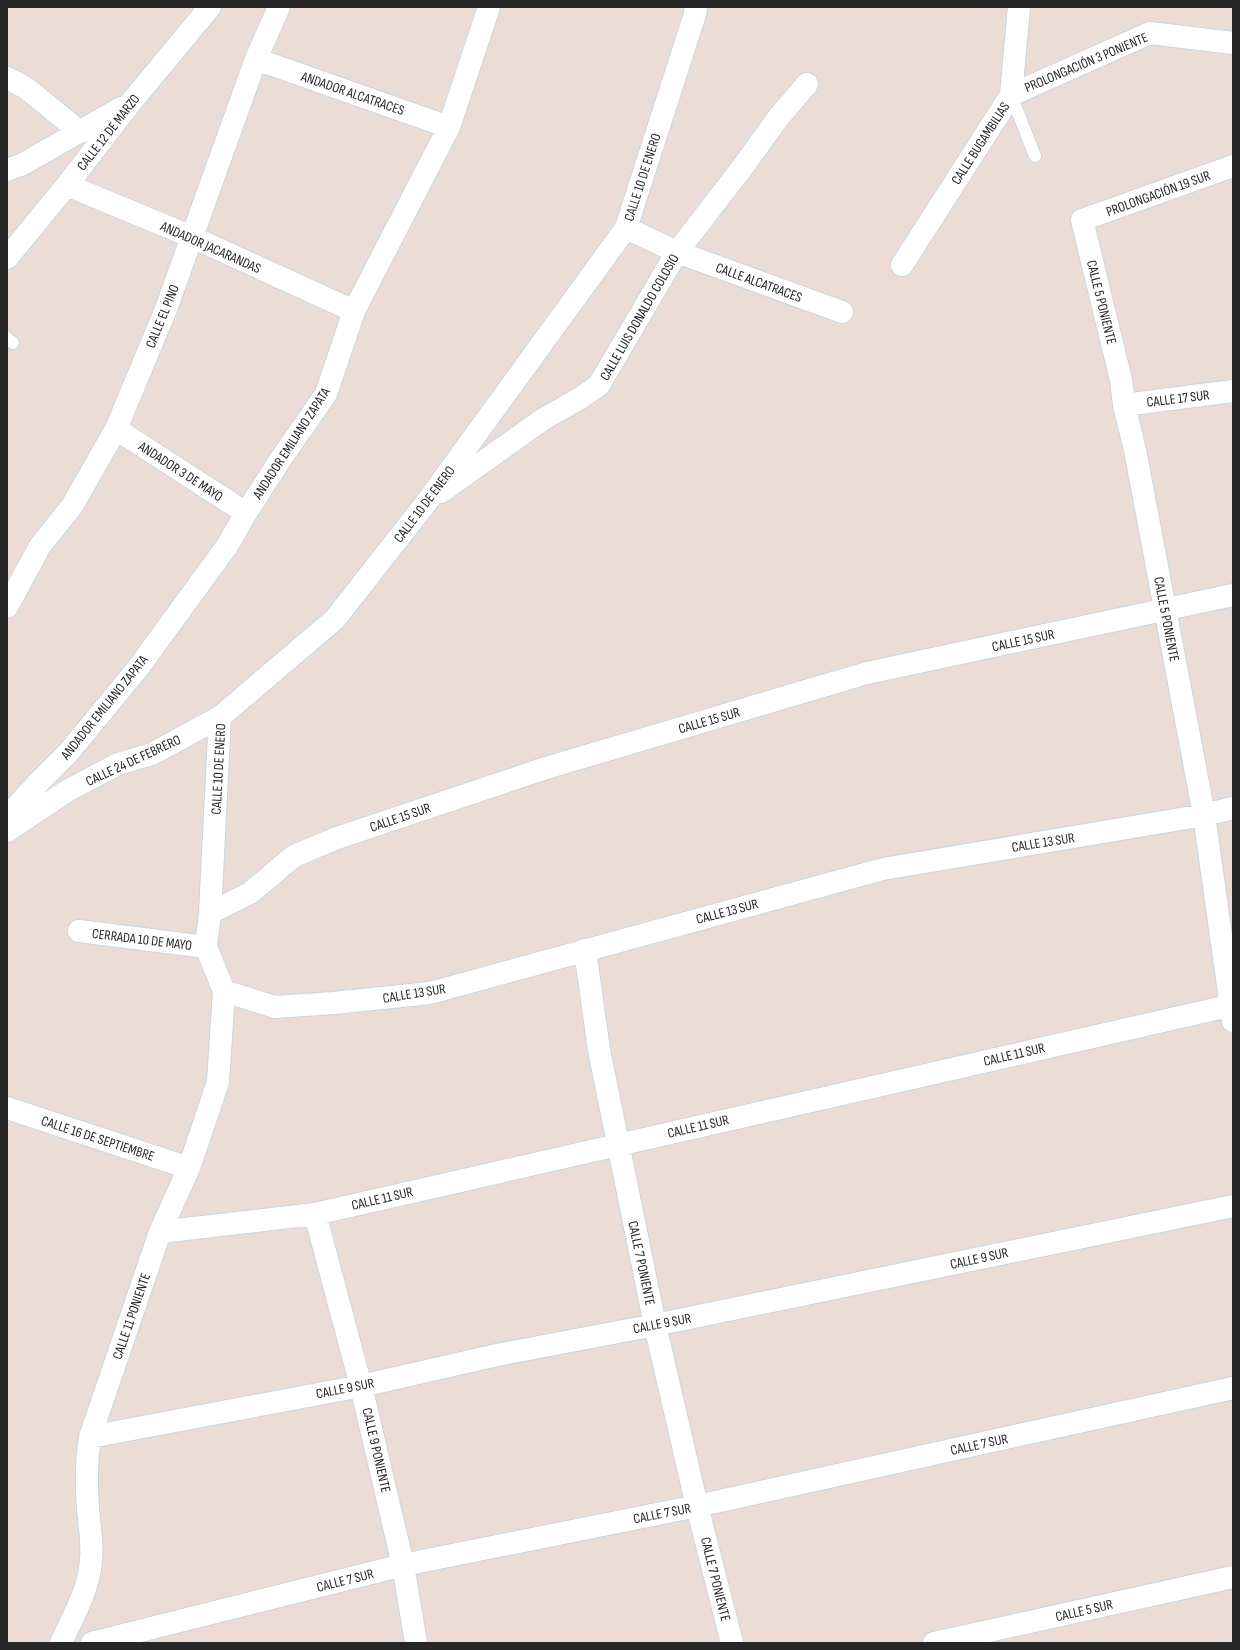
<svg xmlns="http://www.w3.org/2000/svg" width="1240" height="1650" font-family="'Sofia Sans Condensed',sans-serif">
	<style>
		.lines { fill: none; stroke-linecap: round; stroke-linejoin: round }
		.service-casing { stroke: #cbd4e2; stroke-width: 14 }
		.minor-casing { stroke: #cbd4e2; stroke-width: 24 }
		.service { stroke: #fff; stroke-width: 12 }
		.minor { stroke: #fff; stroke-width: 22 }
		.labels { text-anchor: middle; stroke-width: 3.5; stroke-linejoin: round; paint-order: stroke }
		.street-label { font-size: 14px; fill: #262626; stroke: #fff }
	</style>
	<rect width="100%" height="100%" fill="#ebddd6"/>
	<g class="lines">
		<defs>
			<path id="service" d="M1011 95 1035 156
				M7 338 13 343"/>
			<path id="minor" d="M256 59 449 127
				M7 78 26 88 80 132
				M1011 95 1150 33 1233 43
				M1233 166 1082 220 1121 380 1124 405 1135 450 1204 815 1233 1021
				M7 170 23 164 121 108
				M67 185 192 237 354 311
				M626 228 677 252 842 312
				M7 258 67 185 132 101 210 7
				M902 265 1011 95 1019 7
				M1124 405 1233 391
				M116 429 246 513
				M441 492 542 420 582 397 599 385 677 252 742 168 778 118 807 84
				M7 607 40 546 72 506 116 429 166 309 256 59 279 7
				M7 829 17 806 38 783 68 753 138 668 227 546 246 513 282 457 326 394 354 311 449 127 489 7
				M7 831 67 791 118 764 152 754 220 717
				M210 913 250 893 294 856 337 838 546 768 867 673 1233 595
				M79 931 206 947
				M585 950 599 1050 655 1325 697 1506 732 1643
				M224 991 275 1007 334 1003 430 993 883 869 1204 815 1233 808
				M7 1108 189 1168
				M315 1214 361 1386 403 1565 416 1643
				M160 1232 315 1214 1233 1005
				M90 1437 361 1386 497 1355 655 1325 1233 1206
				M61 1643C73 1616 89 1590 91 1560 93 1541 89 1526 88 1508 86 1482 86 1463 90 1437L160 1232 189 1168 218 1082 224 991 206 947 210 913 220 717 335 619 426 503 626 228 696 11 695 7
				M92 1643 403 1565 697 1506 1233 1388
				M934 1643 1233 1577"/>
		</defs>
		<!-- service casing -->
		<use href="#service" class="service-casing"/>
		<!-- minor casing -->
		<use href="#minor" class="minor-casing"/>
		<!-- service -->
		<use href="#service" class="service"/>
		<!-- minor -->
		<use href="#minor" class="minor"/>
	</g>
	<g class="labels">
		<!-- street labels -->
		<g class="street-label">
			<text transform="translate(1086 62) rotate(-23)" y="5">PROLONGACIÓN 3 PONIENTE</text>
			<text transform="translate(353 93) rotate(19)" y="5">ANDADOR ALCATRACES</text>
			<text transform="translate(108 132) rotate(-52)" y="5">CALLE 12 DE MARZO</text>
			<text transform="translate(980 143) rotate(-57)" y="5">CALLE BUGAMBILIAS</text>
			<text transform="translate(642 177) rotate(-72)" y="5">CALLE 10 DE ENERO</text>
			<text transform="translate(1158 193) rotate(-20)" y="5">PROLONGACIÓN 19 SUR</text>
			<text transform="translate(211 247) rotate(24)" y="5">ANDADOR JACARANDAS</text>
			<text transform="translate(759 282) rotate(20)" y="5">CALLE ALCATRACES</text>
			<text transform="translate(1102 302) rotate(76)" y="5">CALLE 5 PONIENTE</text>
			<text transform="translate(162 316) rotate(-68)" y="5">CALLE EL PINO</text>
			<text transform="translate(639 317) rotate(-60)" y="5">CALLE LUIS DONALDO COLOSIO</text>
			<text transform="translate(1178 398) rotate(-7)" y="5">CALLE 17 SUR</text>
			<text transform="translate(291 443) rotate(-57)" y="5">ANDADOR EMILIANO ZAPATA</text>
			<text transform="translate(181 471) rotate(33)" y="5">ANDADOR 3 DE MAYO</text>
			<text transform="translate(424 504) rotate(-53)" y="5">CALLE 10 DE ENERO</text>
			<text transform="translate(1167 619) rotate(79)" y="5">CALLE 5 PONIENTE</text>
			<text transform="translate(1023 640) rotate(-12)" y="5">CALLE 15 SUR</text>
			<text transform="translate(104 707) rotate(-51)" y="5">ANDADOR EMILIANO ZAPATA</text>
			<text transform="translate(709 720) rotate(-16)" y="5">CALLE 15 SUR</text>
			<text transform="translate(133 760) rotate(-25)" y="5">CALLE 24 DE FEBRERO</text>
			<text transform="translate(218 769) rotate(-87)" y="5">CALLE 10 DE ENERO</text>
			<text transform="translate(400 817) rotate(-19)" y="5">CALLE 15 SUR</text>
			<text transform="translate(1043 842) rotate(-9)" y="5">CALLE 13 SUR</text>
			<text transform="translate(727 911) rotate(-15)" y="5">CALLE 13 SUR</text>
			<text transform="translate(142 939) rotate(7)" y="5">CERRADA 10 DE MAYO</text>
			<text transform="translate(414 993) rotate(-9)" y="5">CALLE 13 SUR</text>
			<text transform="translate(1014 1054) rotate(-13)" y="5">CALLE 11 SUR</text>
			<text transform="translate(698 1126) rotate(-13)" y="5">CALLE 11 SUR</text>
			<text transform="translate(98 1138) rotate(18)" y="5">CALLE 16 DE SEPTIEMBRE</text>
			<text transform="translate(382 1198) rotate(-13)" y="5">CALLE 11 SUR</text>
			<text transform="translate(979 1258) rotate(-12)" y="5">CALLE 9 SUR</text>
			<text transform="translate(642 1263) rotate(78)" y="5">CALLE 7 PONIENTE</text>
			<text transform="translate(131 1316) rotate(-71)" y="5">CALLE 11 PONIENTE</text>
			<text transform="translate(662 1323) rotate(-11)" y="5">CALLE 9 SUR</text>
			<text transform="translate(345 1388) rotate(-11)" y="5">CALLE 9 SUR</text>
			<text transform="translate(979 1444) rotate(-12)" y="5">CALLE 7 SUR</text>
			<text transform="translate(377 1450) rotate(77)" y="5">CALLE 9 PONIENTE</text>
			<text transform="translate(662 1513) rotate(-11)" y="5">CALLE 7 SUR</text>
			<text transform="translate(716 1579) rotate(76)" y="5">CALLE 7 PONIENTE</text>
			<text transform="translate(345 1580) rotate(-14)" y="5">CALLE 7 SUR</text>
			<text transform="translate(1084 1610) rotate(-13)" y="5">CALLE 5 SUR</text>
		</g>
	</g>
	<!-- border -->
	<rect width="1240" height="1650" fill="none" stroke="#262626" stroke-width="16"/>
</svg>
